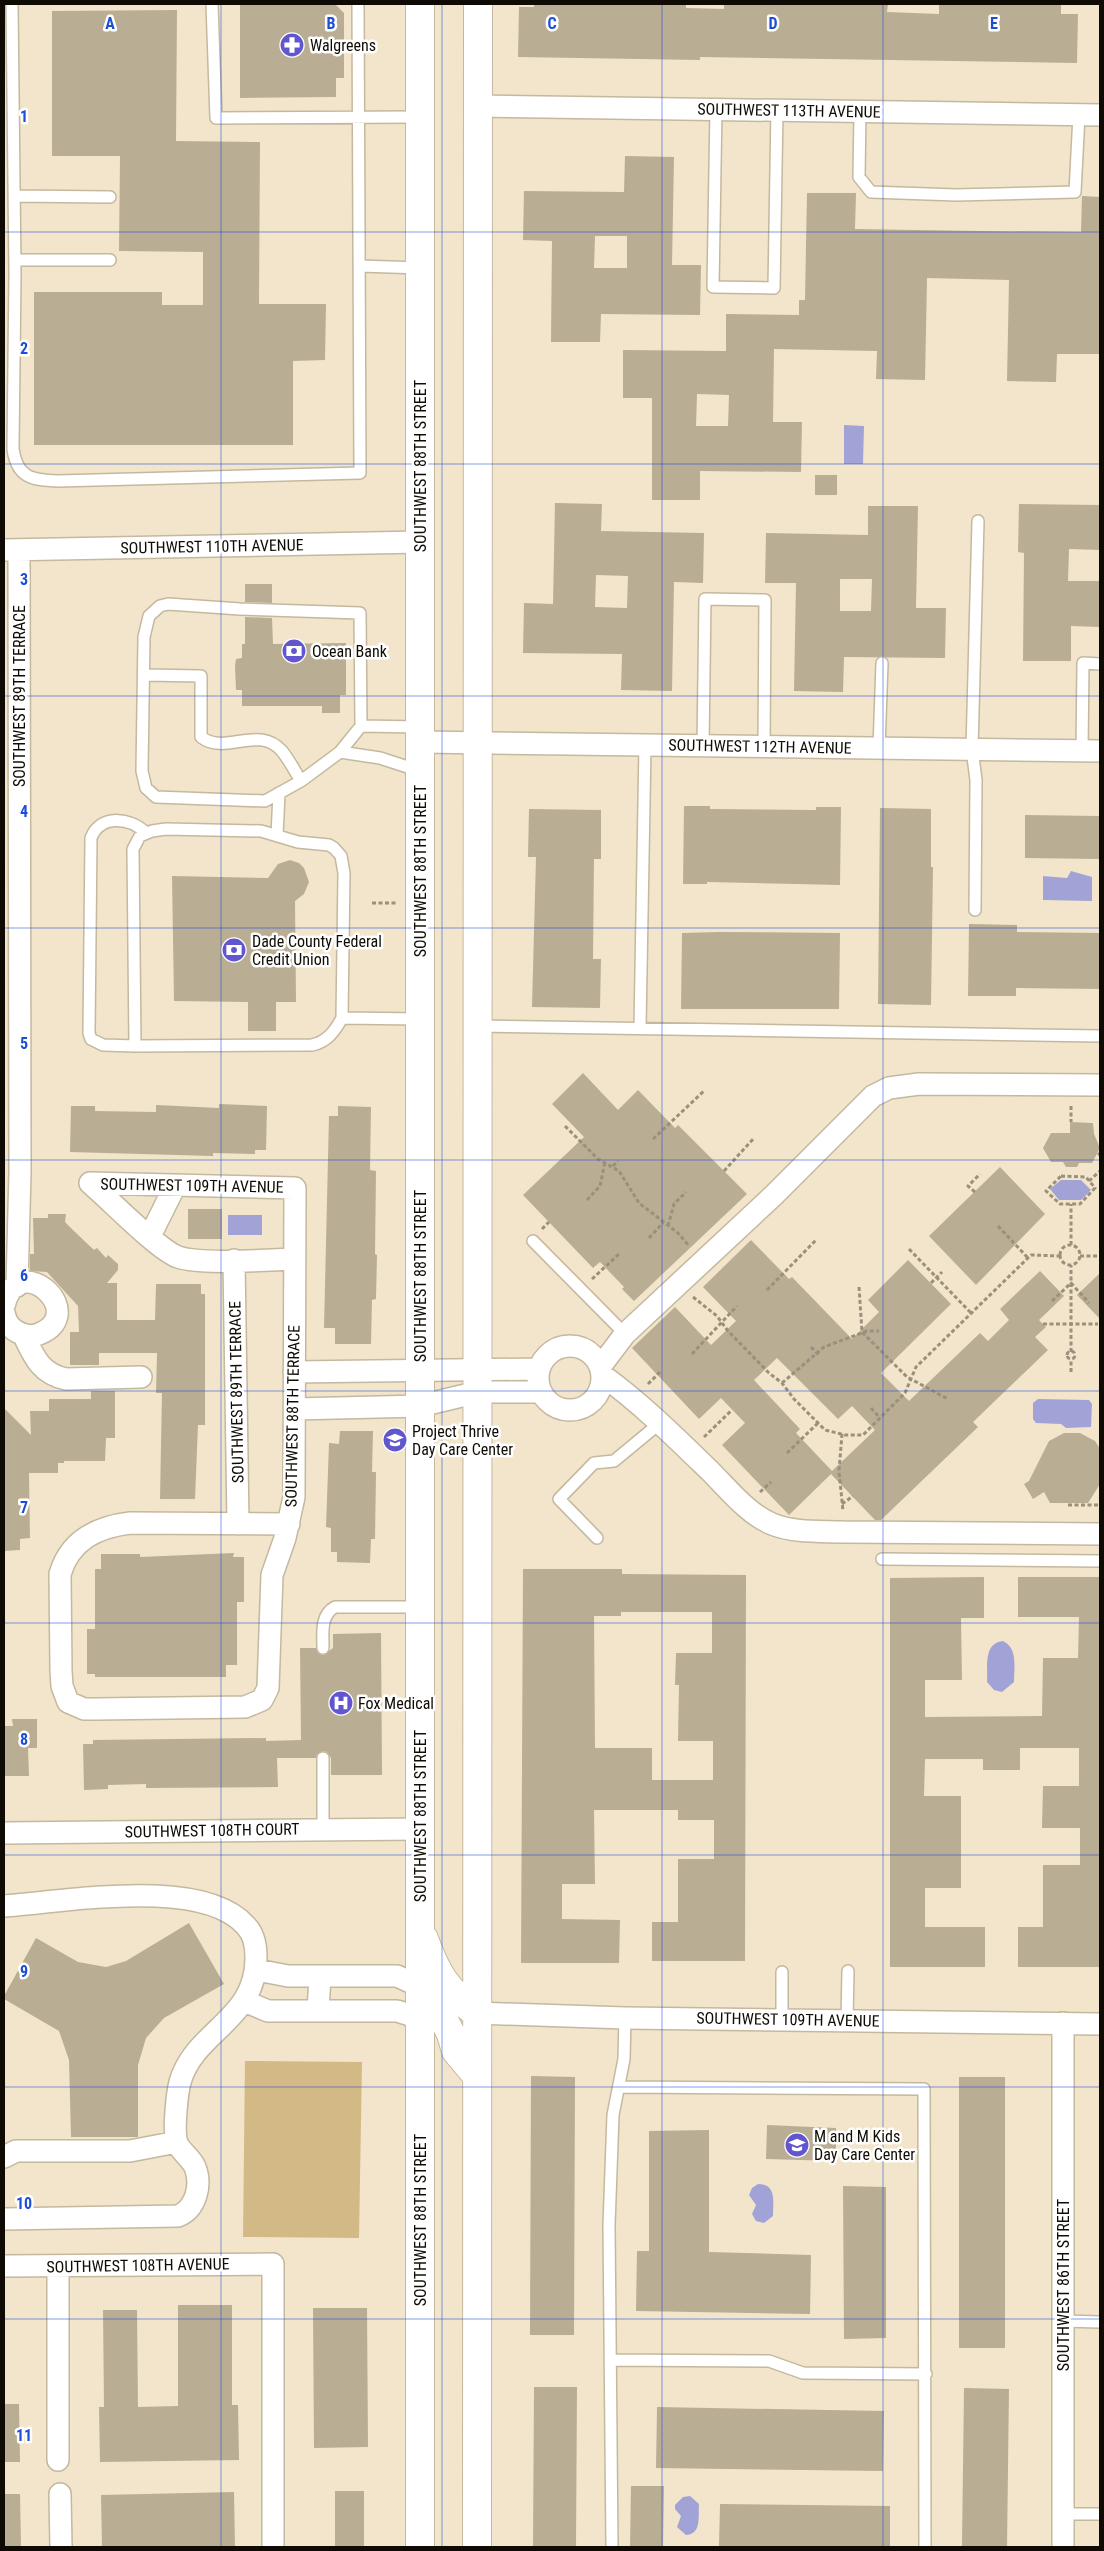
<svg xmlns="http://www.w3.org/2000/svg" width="1104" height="2551" font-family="'Roboto Condensed',sans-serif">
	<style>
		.green { fill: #d3b985 }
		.water { fill: #a1a3d6 }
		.building { fill: #b9ad94; fill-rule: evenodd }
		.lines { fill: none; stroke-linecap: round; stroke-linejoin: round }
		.lane-casing { stroke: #c4b89f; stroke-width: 14 }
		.street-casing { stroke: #c4b89f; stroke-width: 24 }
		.primary-casing { stroke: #c4b89f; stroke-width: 30 }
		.path { stroke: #9a907e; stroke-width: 3; stroke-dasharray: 4 2.5; stroke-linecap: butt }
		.lane { stroke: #fff; stroke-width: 11 }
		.street { stroke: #fff; stroke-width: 21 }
		.primary { stroke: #fff; stroke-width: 28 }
		.grid { fill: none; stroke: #1d4ed8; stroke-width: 1; stroke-opacity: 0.55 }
		.labels { text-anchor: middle; stroke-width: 5; stroke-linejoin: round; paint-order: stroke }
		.poi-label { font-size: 16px; fill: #0f0b04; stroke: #fff; text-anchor: start }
		.street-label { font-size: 16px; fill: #0f0b04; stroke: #fff }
		.grid-label { font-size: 16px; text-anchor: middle; font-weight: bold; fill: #1d4ed8; stroke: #fff; stroke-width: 5; stroke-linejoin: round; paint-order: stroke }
	</style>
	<rect width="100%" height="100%" fill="#f2e5cb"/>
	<!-- green -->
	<path class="green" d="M245 2061 362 2062 359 2238 243 2237Z"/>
	<!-- water -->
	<path class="water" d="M844 425 864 426 863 464H844Z
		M1071 871 1092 877V901L1043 900V876L1067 878Z
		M1061 1180H1081L1091 1190 1081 1200H1059L1050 1189Z
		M228 1215H262V1235H228Z
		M1038 1399 1089 1400 1092 1404 1091 1427 1066 1428 1061 1424 1036 1423 1033 1419V1403Z
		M1003 1641C1018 1648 1014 1667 1014 1682L1002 1692 994 1690 987 1682C988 1667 983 1643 1003 1641Z
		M758 2184C777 2184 773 2202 773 2216L764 2223 756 2221 752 2214 756 2205 749 2195 752 2188Z
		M690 2496 699 2504C698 2516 702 2534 686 2535L677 2527 681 2516 675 2509V2505L683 2497Z"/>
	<!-- building -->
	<path class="building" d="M240 4H335L344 13V78H336V97L240 98Z
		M534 4H686V8L724 9V5L736 4H888L887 12 939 14V4H1061V14H1078L1077 63 700 57V60L518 57 519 7H534Z
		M177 10 176 141 260 142 259 304H326L325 360 293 361V445H34V292H162V305H203V252L119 251 120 156H52V11Z
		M625 156 674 157 672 265H701L700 315 601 314 600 342H551L552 241 523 240 524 191 624 192ZM595 236H627V268H594Z
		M807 193H856L855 229 980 231 1081 232 1082 196 1100 197V354H1057L1056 382 1007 381 1009 280 927 278 925 380 876 379 877 351 774 349 773 422H802L801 472 700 471V500H652V398H623V350L726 351V314L799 315V300H805ZM697 394 729 395 728 426H696Z
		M815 475H837V495H815Z
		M555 503 602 504 601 531 704 533 703 583 674 582 672 691 621 690 622 654 523 653 524 603 553 604ZM596 575 628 576 627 608 595 607Z
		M1019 504 1100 505V550L1069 549 1068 581H1100V627L1071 626V661H1023L1024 553 1018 552Z
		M868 506H918L916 608H946L945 658 844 657 843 692 794 691 796 583H765L766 533 868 535ZM840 579H872L871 611H840Z
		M245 584H272V603L245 602Z
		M245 617 272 618 273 644 346 643V695H340V713H322V706H242V690H236L235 666 236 659 242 658V644H245Z
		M684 806H710V809L816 810V807H841L840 885 707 882V884H683Z
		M880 808 931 809V867H933L931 1005 878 1004Z
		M529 809 601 810V859H594L593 959H601L600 1008 532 1007 536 857H528Z
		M1025 815 1100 816V859L1025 858Z
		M290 860 299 863 304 868 309 882 304 894 295 901 296 1002H276V1031H248V1002L174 1001 172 876 268 878 278 864Z
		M969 924 1017 925V932L1100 933V989L1016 988V996H968Z
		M719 932 840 933 839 1009H681L682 933Z
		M583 1073 618 1110 638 1090 675 1128 678 1125 747 1194 634 1301 622 1289 624 1287 600 1262 593 1268 523 1195 584 1137 552 1104Z
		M219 1104 267 1106 266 1150H255V1154L213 1153V1156L70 1152 71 1106H95V1111L156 1112V1105L219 1108Z
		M338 1106 371 1107 370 1170 376 1171 375 1254 377 1255 376 1299 372 1300 371 1344H335V1328H324L329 1116H338Z
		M1070 1122 1093 1123 1094 1134 1100 1148 1092 1163H1079L1077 1167H1066L1063 1162H1051L1043 1148 1051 1133H1070Z
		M1000 1167 1045 1214 976 1285 929 1236Z
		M188 1209H222V1239H188Z
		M48 1214H66L65 1222 75 1232 94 1250 97 1248 106 1258 108 1255 118 1264V1270L107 1283H117V1320H155L156 1284H201V1294H205V1425H198L195 1499H160L162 1393H156L157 1353H99V1365H70V1332H79L78 1306 47 1272 30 1271V1254H34L33 1218H48Z
		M751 1240 789 1279 792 1277 852 1339 879 1312 868 1300 908 1260 951 1304 881 1373 909 1401 980 1333 988 1341 1009 1320 1000 1309 1040 1271 1064 1296 1039 1320 1046 1327 1035 1337 1048 1350 973 1422 978 1427 881 1520H875L831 1474 789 1515 722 1445 745 1423 721 1398 699 1419 632 1348 675 1307 711 1345 736 1321 703 1287ZM777 1358 838 1419 852 1406 875 1430 832 1471 796 1433 800 1429 754 1380Z
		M1100 1273V1319L1077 1295Z
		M91 1391H115V1438H106L105 1461H64V1463H58V1473H29L30 1538 20 1539V1550L4 1551V1408L31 1435 30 1411H49V1399H91Z
		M340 1431H373L372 1472H376L375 1539H371L370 1563 337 1562V1552H331V1528L326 1527 329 1443 339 1444Z
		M1064 1433H1080L1095 1441 1100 1449V1484L1088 1503H1050L1044 1492 1033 1499 1024 1484 1029 1481 1049 1441Z
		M234 1553 233 1557H244V1602H237V1665H226V1677H95V1674H87V1629H95V1569H101V1554H140V1557Z
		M523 1569H622V1574L746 1575 745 1961H652V1922H678V1859H714V1820H678V1810H594L595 1884H562V1919L620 1920 619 1963H521ZM621 1612H712V1653H676L675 1685H679L678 1741H713V1780H652V1748H595L594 1616H621Z
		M984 1577V1618H961L962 1680H925V1717L1042 1716 1043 1658H1078L1079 1617H1018V1577H1100V1967H1018V1927H1043V1865H1080V1828H1042L1043 1786H1079V1748H1020V1770H983V1759H925L924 1796H961V1888H925V1927H985V1967H890V1578Z
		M381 1633 382 1775H331V1758L327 1752 323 1751 317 1754 316 1758H277L278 1787 146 1788V1784L108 1785V1789L84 1790 83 1744H93V1740L266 1738V1741L301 1740 300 1648H316L319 1654 324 1655 333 1648V1634Z
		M12 1719H37V1748H28L29 1776H4V1726H13Z
		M189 1923 224 1984 164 2018 146 2038 138 2065V2137H71L69 2060 59 2031 4 1999V1996L36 1938 78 1962 106 1967 126 1961Z
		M531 2076 575 2077 574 2335H530Z
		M959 2077H1005V2348H959Z
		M767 2125 836 2128V2161L766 2159Z
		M709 2130V2252L811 2255 810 2314 636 2311 637 2251H649V2131Z
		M843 2186 886 2187V2338L844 2339Z
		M178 2305H232V2405H238L239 2460 100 2462 99 2407H104L103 2310H137L138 2407 178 2406Z
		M313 2308H367L368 2447 314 2448Z
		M534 2387H577L576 2547H533Z
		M964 2388 1009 2389 1007 2547H962Z
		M4 2404H19L20 2462H4Z
		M657 2407 884 2411 883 2471 656 2468Z
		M631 2486H664L663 2547H630Z
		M335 2491H364V2547H335Z
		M234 2492 235 2547H102L101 2495Z
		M4 2494H20L21 2546H4Z
		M720 2504 890 2506V2547L719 2546Z"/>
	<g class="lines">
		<defs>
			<path id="lane" d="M12 4 15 273 13 449C17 478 32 480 58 481L360 473 358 4
				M212 4 216 118 420 117
				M716 108 713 287 774 288 777 109
				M860 111 859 177 871 192 956 195 1075 192 1079 115
				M14 196 110 197
				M15 260H110
				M360 266 421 268
				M145 675 201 676V737C226 756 258 724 282 751 289 760 295 771 301 781
				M361 726 360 613 240 609 168 604 160 606 149 616 144 637 142 771 146 788 156 797 265 801 301 781 340 752 361 726 420 727
				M703 745 705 599 765 600 764 746
				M879 748 882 663
				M1082 751 1083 663 1100 664
				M340 752 380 758 420 771
				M277 836 279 793
				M975 910 976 780 972 749 978 521
				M342 1018 420 1019
				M478 1026 1100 1036
				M640 1028 645 745
				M135 1046 133 849 140 836 152 831 166 829 261 831 298 842 329 845 334 848 341 856 344 873 342 1018C335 1031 327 1042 312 1045L135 1046 103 1045 91 1039 89 1033 91 838C100 814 130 817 146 833
				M533 1241 625 1334
				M597 1538 559 1499 594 1463 614 1461 660 1423
				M882 1559 1100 1561
				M323 1648C323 1634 320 1615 335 1607H420
				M323 1828V1758
				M782 2019V1972
				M847 2020 848 1971
				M619 2087 924 2089 925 2547
				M1062 2321 1100 2322
				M610 2360 769 2361 803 2373 926 2374
				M1063 2514H1100
				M612 2547 609 2225 613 2115 624 2059 625 2018"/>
			<path id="street" d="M477 106 1100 115
				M4 550 420 542
				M420 742 1100 751
				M90 1183 295 1188 294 1497 285 1538 272 1575 268 1688 262 1700 245 1707 97 1709H84L68 1702 62 1686 61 1671 60 1574C70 1540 97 1527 130 1523L289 1524
				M90 1183C109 1199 158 1250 178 1257 202 1265 266 1260 294 1259
				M150 1236 175 1186
				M234 1260 238 1524
				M17 1286 20 1172 19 550
				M4 1306C18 1245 96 1318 33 1336 18 1335 6 1328 4 1312
				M24 1336C34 1357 41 1374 66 1379L141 1377
				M538 1378a32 32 0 1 1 64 0a32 32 0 1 1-64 0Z
				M600 1367 625 1334 774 1195 873 1096 889 1088 919 1084 1100 1085
				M294 1372 539 1369
				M602 1375C642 1404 676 1438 711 1472 729 1490 748 1514 772 1524 794 1533 820 1531 844 1532L1100 1534
				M295 1409 420 1406 478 1392H541
				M4 1833 420 1829
				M4 1906C64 1902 203 1876 246 1926 254 1934 256 1945 256 1957 257 2020 195 2030 180 2082 177 2094 173 2132 177 2143 181 2152 191 2158 195 2167 202 2185 196 2209 178 2216L4 2219
				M257 1970 288 1976H397L419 1986
				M244 2001 268 2011H397L410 2015 420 2024
				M318 2011 320 1976
				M476 2013 625 2018 1100 2024
				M4 2157 16 2151H130L177 2142
				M4 2266 273 2264V2547
				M58 2460V2266
				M60 2494 61 2547
				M1063 2547V2023"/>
			<path id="primary" d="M424 1939C437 1975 446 1989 476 2013
				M419 1986 444 2020 451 2034 456 2051 476 2075
				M420 2547V4
				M477 2547 478 4"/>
		</defs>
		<!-- lane casing -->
		<use href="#lane" class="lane-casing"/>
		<!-- street casing -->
		<use href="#street" class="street-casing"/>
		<!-- primary casing -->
		<use href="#primary" class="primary-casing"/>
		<!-- path -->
		<path class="path" d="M372 903H396
			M1071 1106V1122
			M565 1126 598 1159 619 1171 639 1203 678 1233 689 1246
			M653 1139 705 1090
			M1098 1153 1100 1155
			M613 1166 618 1161
			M724 1171 754 1138
			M1061 1176 1086 1177 1095 1188 1080 1204H1060L1046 1191Z
			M1089 1181 1100 1171
			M975 1192 968 1186 980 1174
			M587 1200 600 1186 605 1162
			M668 1226 674 1204 686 1192
			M998 1226 1028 1258
			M542 1229 549 1222
			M649 1238 663 1223
			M1071 1245V1204
			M1060 1255a10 10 0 1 1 20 0a10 10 0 1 1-20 0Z
			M909 1249 972 1314
			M1080 1256H1100
			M592 1279 619 1254
			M931 1283 942 1272
			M859 1287 862 1332 907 1377 948 1399
			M767 1290 816 1240
			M693 1297 717 1316 728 1331 769 1373 782 1383 794 1399 825 1430 845 1435H863L905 1393 916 1367 1031 1255 1060 1256
			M1052 1301 1071 1283 1089 1303
			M1043 1324H1098
			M811 1347 820 1356
			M1067 1355a4 4 0 1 1 8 0a4 4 0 1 1-8 0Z
			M1071 1352V1265
			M692 1354 737 1306
			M1071 1372V1359
			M782 1383 824 1347 867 1331H879
			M648 1384 661 1371
			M871 1408 880 1418
			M842 1434 839 1471 843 1511
			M704 1437 732 1410
			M787 1453 818 1423
			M760 1492 771 1482
			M842 1504 853 1496
			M1068 1505H1100"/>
		<!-- lane -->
		<use href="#lane" class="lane"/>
		<!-- street -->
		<use href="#street" class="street"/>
		<!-- primary -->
		<use href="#primary" class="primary"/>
	</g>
	<!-- grid -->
	<path class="grid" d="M221 4V2547M442 4V2547M662 4V2547M883 4V2547M4 232H1100M4 464H1100M4 696H1100M4 928H1100M4 1160H1100M4 1391H1100M4 1623H1100M4 1855H1100M4 2087H1100M4 2319H1100"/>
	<!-- icons -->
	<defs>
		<symbol id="pharmacy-disc" viewBox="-11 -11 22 22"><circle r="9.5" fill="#6256cf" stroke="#fff"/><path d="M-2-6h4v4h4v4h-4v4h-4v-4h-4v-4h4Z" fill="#fff"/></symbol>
		<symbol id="bank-disc" viewBox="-11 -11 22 22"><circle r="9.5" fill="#6256cf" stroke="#fff"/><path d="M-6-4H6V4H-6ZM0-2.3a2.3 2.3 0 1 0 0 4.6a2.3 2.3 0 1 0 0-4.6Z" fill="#fff"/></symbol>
		<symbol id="school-disc" viewBox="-11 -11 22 22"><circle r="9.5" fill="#6256cf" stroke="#fff"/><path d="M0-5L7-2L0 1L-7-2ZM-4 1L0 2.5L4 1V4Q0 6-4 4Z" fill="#fff"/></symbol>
		<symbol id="hospital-disc" viewBox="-11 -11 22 22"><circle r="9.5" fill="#6256cf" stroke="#fff"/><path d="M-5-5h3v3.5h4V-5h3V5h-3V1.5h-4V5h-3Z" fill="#fff"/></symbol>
	</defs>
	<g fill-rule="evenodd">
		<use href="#pharmacy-disc" x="278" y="31" width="28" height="28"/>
		<use href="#bank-disc" x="280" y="637" width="28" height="28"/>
		<use href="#bank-disc" x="220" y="936" width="28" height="28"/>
		<use href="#school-disc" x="381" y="1426" width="28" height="28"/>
		<use href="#hospital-disc" x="327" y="1689" width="28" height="28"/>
		<use href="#school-disc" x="783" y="2131" width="28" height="28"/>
	</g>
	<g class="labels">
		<!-- poi labels -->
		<g class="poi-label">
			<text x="310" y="51">Walgreens</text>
			<text x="312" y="657">Ocean Bank</text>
			<text x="252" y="947">Dade County Federal<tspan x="252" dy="18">Credit Union</tspan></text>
			<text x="412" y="1437">Project Thrive<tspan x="412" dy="18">Day Care Center</tspan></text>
			<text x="358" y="1709">Fox Medical</text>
			<text x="814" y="2142">M and M Kids<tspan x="814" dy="18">Day Care Center</tspan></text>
		</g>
		<!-- street labels -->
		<g class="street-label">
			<text transform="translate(789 110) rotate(1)" y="6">SOUTHWEST 113TH AVENUE</text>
			<text transform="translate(420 466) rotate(-90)" y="6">SOUTHWEST 88TH STREET</text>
			<text transform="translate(212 546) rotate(-1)" y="6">SOUTHWEST 110TH AVENUE</text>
			<text transform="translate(19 696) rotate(-90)" y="6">SOUTHWEST 89TH TERRACE</text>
			<text transform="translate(760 746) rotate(1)" y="6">SOUTHWEST 112TH AVENUE</text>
			<text transform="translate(420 871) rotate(-90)" y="6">SOUTHWEST 88TH STREET</text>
			<text transform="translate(192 1185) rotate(1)" y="6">SOUTHWEST 109TH AVENUE</text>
			<text transform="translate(420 1276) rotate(-90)" y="6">SOUTHWEST 88TH STREET</text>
			<text transform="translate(236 1392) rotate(-91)" y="6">SOUTHWEST 89TH TERRACE</text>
			<text transform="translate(292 1416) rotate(-89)" y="6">SOUTHWEST 88TH TERRACE</text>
			<text transform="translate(420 1816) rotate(-90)" y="6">SOUTHWEST 88TH STREET</text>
			<text transform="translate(212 1830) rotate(-1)" y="6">SOUTHWEST 108TH COURT</text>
			<text transform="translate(788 2019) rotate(1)" y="6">SOUTHWEST 109TH AVENUE</text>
			<text transform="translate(420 2220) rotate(-90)" y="6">SOUTHWEST 88TH STREET</text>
			<text transform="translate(138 2265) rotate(-1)" y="6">SOUTHWEST 108TH AVENUE</text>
			<text transform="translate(1063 2285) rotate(-90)" y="6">SOUTHWEST 86TH STREET</text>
		</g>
	</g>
	<g class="grid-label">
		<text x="110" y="29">A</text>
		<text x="331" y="29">B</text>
		<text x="552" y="29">C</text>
		<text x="773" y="29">D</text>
		<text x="994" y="29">E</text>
		<text x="24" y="122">1</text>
		<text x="24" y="354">2</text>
		<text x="24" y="585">3</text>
		<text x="24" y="817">4</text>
		<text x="24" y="1049">5</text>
		<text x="24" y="1281">6</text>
		<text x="24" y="1513">7</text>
		<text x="24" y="1745">8</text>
		<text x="24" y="1977">9</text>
		<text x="24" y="2209">10</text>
		<text x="24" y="2441">11</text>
	</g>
	<!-- border -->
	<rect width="1104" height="2551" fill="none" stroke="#0f0b04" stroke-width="10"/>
</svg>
